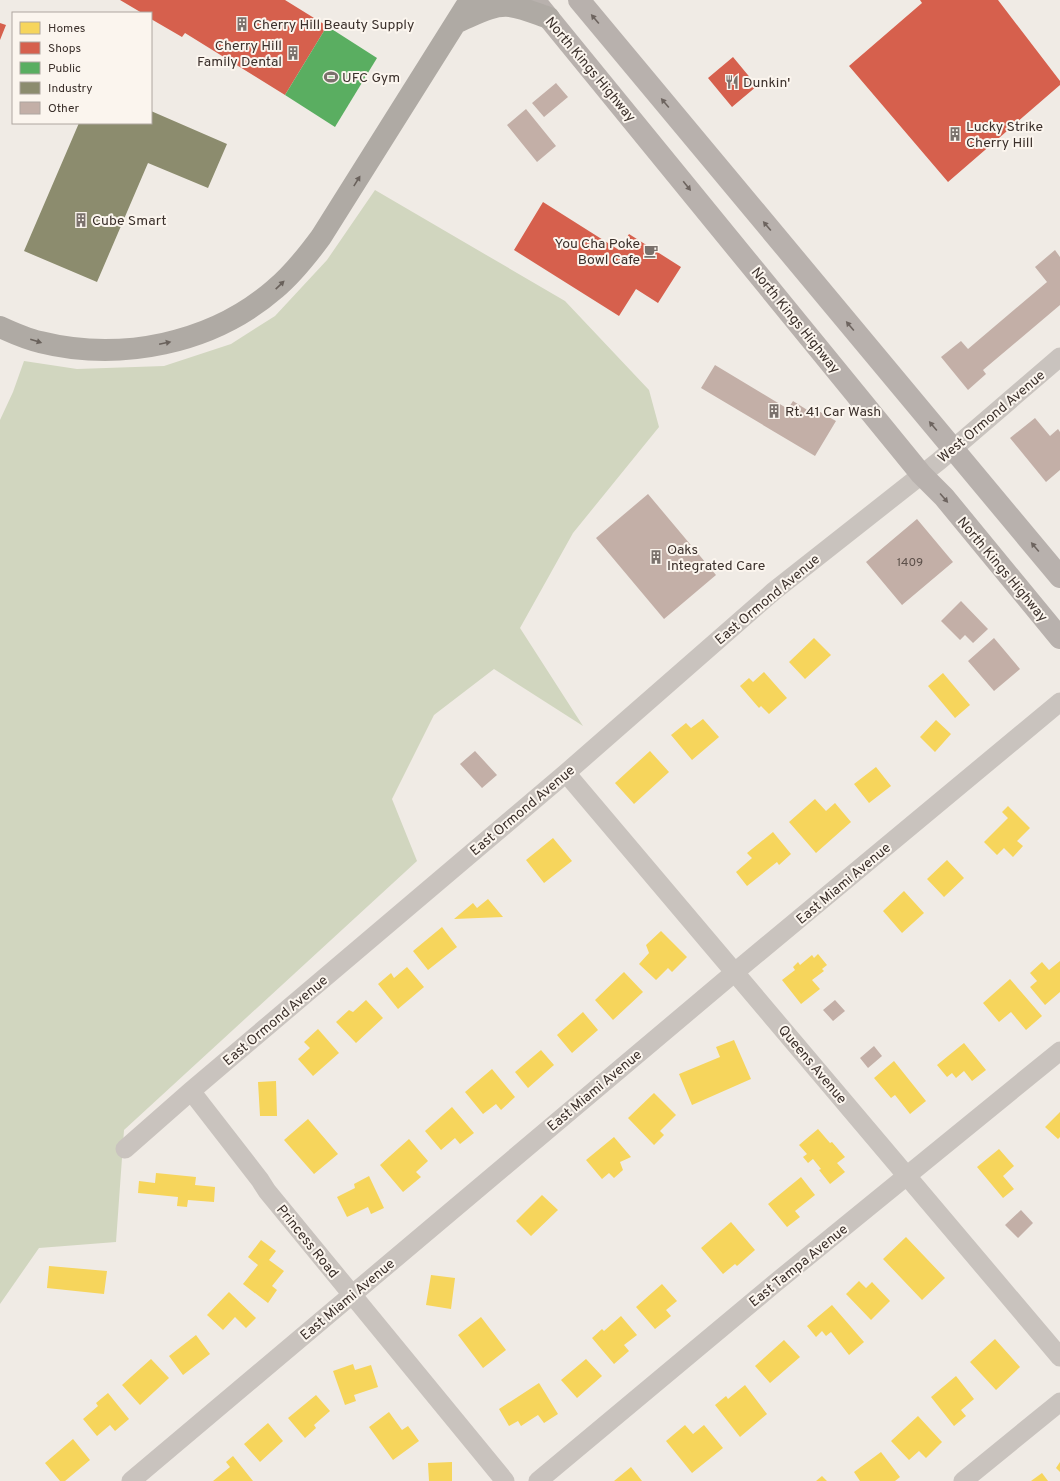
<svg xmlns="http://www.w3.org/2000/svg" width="1060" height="1481" font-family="Overpass,sans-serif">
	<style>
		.green { fill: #d1d6bf }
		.homes { fill: #f6d55c }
		.shops { fill: #d6604d }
		.public { fill: #5aae61 }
		.industry { fill: #8c8c6e }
		.building { fill: #c3afa7 }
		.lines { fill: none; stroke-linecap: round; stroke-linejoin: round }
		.minor { stroke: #c9c3be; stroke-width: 19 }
		.major { stroke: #b8b1ad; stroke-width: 22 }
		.highway { stroke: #afaaa4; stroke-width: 22 }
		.oneway { fill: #6d645f }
		.oneway2 { fill: #69615b }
		.labels { text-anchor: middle; stroke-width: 4; stroke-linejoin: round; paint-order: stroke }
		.number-label { font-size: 12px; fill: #5d504a }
		.poi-label { font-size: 14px; fill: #3b302b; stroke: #fbf5ee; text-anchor: start }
		.street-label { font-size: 14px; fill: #3b302b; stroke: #fbf5ee }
	</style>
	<rect width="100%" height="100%" fill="#f0ebe5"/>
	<!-- green -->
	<path class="green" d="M375 190 565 301 649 390 659 427 573 533 520 628 583 726 494 669 434 715 392 799 417 861 124 1130 116 1242 39 1248 0 1304V420L13 392 24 361 77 369 164 366 231 344 275 316 327 260Z"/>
	<!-- homes -->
	<path class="homes" d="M814 638 831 655 805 679 789 662Z
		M764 672 787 698 769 714 761 706 759 708 740 686 749 678 753 682Z
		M943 673 970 705 955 718 928 686Z
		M703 719 719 737 692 760 671 735 686 723 691 728Z
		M936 720 951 734 935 752 920 737Z
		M650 751 669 772 634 804 615 783Z
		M876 767 891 786 869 803 854 784Z
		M815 799 826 811 835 803 851 822 816 853 789 822Z
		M1008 806 1030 828 1017 841 1023 846 1013 857 1004 848 997 855 984 842 1008 818 1002 812Z
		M773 832 791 854 779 865 777 862 747 886 736 872 752 858 747 853Z
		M553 838 572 861 544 883 526 860Z
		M947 860 964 878 944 897 927 879Z
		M904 891 924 913 902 933 883 911Z
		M488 899 503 917 454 919 473 903 477 908Z
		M442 927 457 947 428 970 413 951Z
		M661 931 687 957 672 972 668 968 656 980 639 964 649 953 646 945Z
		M818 954 827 965 822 969 824 971 812 980 820 989 801 1004 782 980 795 970 793 967 798 962 800 965 812 955 814 958Z
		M1060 961V992L1045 1005 1030 987 1037 981 1030 973 1042 962 1049 970Z
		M407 967 424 987 398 1009 378 984 391 973 394 978Z
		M624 972 643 992 613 1020 595 1000Z
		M1010 979 1042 1016 1026 1030 1011 1012 999 1022 983 1003Z
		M366 1000 383 1018 356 1043 336 1022 349 1010 353 1012Z
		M583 1012 598 1030 572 1053 557 1035Z
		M318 1029 339 1053 313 1076 298 1059 310 1048 304 1042Z
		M734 1040 751 1079 692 1105 679 1074 720 1057 716 1047Z
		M964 1043 986 1070 972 1081 964 1071 956 1078 952 1073 947 1077 937 1065Z
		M541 1050 554 1065 528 1088 515 1072Z
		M894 1061 926 1101 910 1114 895 1095 891 1098 874 1078Z
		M492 1069 515 1097 501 1110 496 1104 483 1114 465 1092Z
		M276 1081 277 1116H260L258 1082Z
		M654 1093 676 1115 660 1131 664 1135 654 1145 628 1118Z
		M452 1107 474 1133 460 1144 455 1138 441 1150 425 1131Z
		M1060 1112V1137L1058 1139 1045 1127Z
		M308 1119 338 1154 314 1174 284 1140Z
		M818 1129 830 1143 832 1142 845 1157 837 1163 845 1172 830 1184 819 1170 821 1169 813 1159 808 1163 803 1157 807 1154 799 1145Z
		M614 1137 631 1157 620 1162 623 1170 614 1178 609 1173 602 1179 586 1160Z
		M409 1139 428 1161 416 1172 421 1177 403 1192 380 1165Z
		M999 1149 1014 1166 1003 1176 1014 1189 1003 1198 977 1167Z
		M156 1173 196 1177 195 1185 215 1187 214 1202 188 1200 187 1207 177 1206 178 1197 138 1193 139 1181 155 1183Z
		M369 1176 384 1208 371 1214 368 1207 347 1217 337 1197 355 1188 354 1184Z
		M801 1177 815 1195 795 1211 800 1217 787 1227 768 1204Z
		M542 1195 558 1210 531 1236 516 1221Z
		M731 1222 755 1250 737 1266 735 1264 723 1274 701 1248Z
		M906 1237 945 1278 922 1300 883 1259Z
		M261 1240 276 1251 269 1260 284 1271 272 1286 277 1290 268 1303 243 1284 258 1265 248 1257Z
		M49 1266 107 1271 104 1294 47 1288Z
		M431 1275 455 1278 451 1309 426 1305Z
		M859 1281 866 1288 872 1282 890 1301 871 1320 846 1294Z
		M662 1284 677 1301 666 1310 671 1316 655 1329 636 1307Z
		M229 1292 256 1318 246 1328 235 1317 223 1330 207 1315Z
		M832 1305 864 1342 849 1355 831 1332 826 1336 822 1331 816 1337 807 1326Z
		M621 1316 637 1335 624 1345 629 1351 614 1364 592 1338 602 1329 604 1331Z
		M481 1317 506 1350 483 1368 458 1335Z
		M196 1335 210 1354 183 1375 169 1356Z
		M995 1339 1020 1367 996 1390 970 1362Z
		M784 1340 800 1357 770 1383 755 1366Z
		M151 1359 169 1378 140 1405 122 1385Z
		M586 1359 602 1376 577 1398 561 1380Z
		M353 1364 355 1370 371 1365 378 1387 354 1395 356 1401 345 1405 333 1371Z
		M956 1376 974 1399 961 1410 966 1416 954 1426 931 1397Z
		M539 1383 558 1414 544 1423 538 1415 521 1426 518 1421 509 1426 499 1409Z
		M745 1385 767 1414 740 1437 715 1405 726 1396 728 1399Z
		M108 1393 129 1419 115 1431 110 1425 97 1436 83 1419 98 1406 96 1403Z
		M316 1395 330 1411 314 1425 316 1428 305 1438 288 1418Z
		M389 1412 402 1430 408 1426 419 1441 393 1460 369 1427Z
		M918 1416 942 1442 926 1458 919 1451 909 1460 891 1441Z
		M268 1423 283 1441 260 1462 244 1444Z
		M685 1425 693 1434 704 1425 723 1448 692 1473 666 1441Z
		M73 1439 90 1460 65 1481H60L45 1463Z
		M881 1452 900 1477 895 1481H860L854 1472Z
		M233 1456 253 1481H213L230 1467 226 1462Z
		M452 1462V1481H429L428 1463Z
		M1060 1462V1472L1056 1468Z
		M631 1467 642 1481H614Z
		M1042 1473 1048 1481H1031Z
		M822 1476 827 1481H816Z"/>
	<!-- shops -->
	<path class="shops" d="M120 0H285L327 26 285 95 185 33 182 37 151 19V13H142Z
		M920 0H998L1060 81V85L948 182 849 66 922 3Z
		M0 23 6 25 0 40Z
		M733 57 757 86 732 107 708 78Z
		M543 202 619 250 629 234 681 267 658 303 636 289 619 316 514 250Z"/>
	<!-- public -->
	<path class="public" d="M327 26 377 58 335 127 285 95Z"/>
	<!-- industry -->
	<path class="industry" d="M151 111 227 144 208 188 148 163 97 282 24 251 79 123H151Z"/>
	<!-- building -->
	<path class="building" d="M556 83 568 97 544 117 532 103Z
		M526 109 556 146 537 162 507 125Z
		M1055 250 1060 257V305L983 370 986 374 968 390 941 357 961 341 968 349 1047 282 1035 267Z
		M715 365 788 409 793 401 812 413 815 409 836 421 815 456 701 388Z
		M1035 418 1050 436 1058 429 1060 432V470L1046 482 1010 438Z
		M648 494 716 575 664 619 596 538Z
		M917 519 953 562 902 605 866 562Z
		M961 601 988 629 973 643 965 635 960 640 941 621Z
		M994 638 1020 669 994 691 968 661Z
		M475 751 497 775 482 788 460 764Z
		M835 1000 845 1011 833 1021 823 1010Z
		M874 1046 882 1056 868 1068 860 1058Z
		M1021 1210 1033 1223 1018 1238 1005 1225Z"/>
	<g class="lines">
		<!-- minor -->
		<path class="minor" d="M566 773 1060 1357
			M191 1091 260 1180 267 1191 505 1481
			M125 1149 191 1091 566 773 774 591 939 461 1060 357
			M131 1481 735 972 1060 702
			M538 1481 774 1284 1060 1051
			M963 1481 1060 1402"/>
		<!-- major -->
		<path class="major" d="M534 0 921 474 944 497 1060 638
			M579 0 1060 577"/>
		<!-- highway -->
		<path class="highway" d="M457 22C474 15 492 4 510 6 524 8 537 14 549 18
			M0 327C13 333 26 339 40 342 120 362 212 344 275 289 293 274 307 256 321 237L470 0"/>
	</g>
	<!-- one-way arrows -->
	<defs><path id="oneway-solid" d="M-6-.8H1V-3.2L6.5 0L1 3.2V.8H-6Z"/></defs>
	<g class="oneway">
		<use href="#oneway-solid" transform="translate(595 19) rotate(-130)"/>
		<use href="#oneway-solid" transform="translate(665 103) rotate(-130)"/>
		<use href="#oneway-solid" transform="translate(687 186) rotate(51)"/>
		<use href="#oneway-solid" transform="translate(767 226) rotate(-130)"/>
		<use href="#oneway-solid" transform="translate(850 326) rotate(-130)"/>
		<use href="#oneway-solid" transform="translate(933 426) rotate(-130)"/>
		<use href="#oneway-solid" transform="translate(944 498) rotate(49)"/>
		<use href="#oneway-solid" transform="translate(1035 547) rotate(-130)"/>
	</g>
	<g class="oneway2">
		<use href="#oneway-solid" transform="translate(357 181) rotate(-58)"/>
		<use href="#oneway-solid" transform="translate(280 285) rotate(-44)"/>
		<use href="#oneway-solid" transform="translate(36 341) rotate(17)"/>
		<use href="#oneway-solid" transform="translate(165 343) rotate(-12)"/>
	</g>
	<!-- icons -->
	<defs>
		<symbol id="building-bare" viewBox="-9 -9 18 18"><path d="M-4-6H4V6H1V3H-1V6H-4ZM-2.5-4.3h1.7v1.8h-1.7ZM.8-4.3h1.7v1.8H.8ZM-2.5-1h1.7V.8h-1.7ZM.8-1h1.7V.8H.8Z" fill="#7a716c" stroke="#fbf5ee" stroke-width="2.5" paint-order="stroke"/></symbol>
		<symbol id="stadium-bare" viewBox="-9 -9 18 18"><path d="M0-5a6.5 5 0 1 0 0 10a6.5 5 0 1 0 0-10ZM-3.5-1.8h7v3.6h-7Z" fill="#7a716c" stroke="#fbf5ee" stroke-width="2.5" paint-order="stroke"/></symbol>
		<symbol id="restaurant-bare" viewBox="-9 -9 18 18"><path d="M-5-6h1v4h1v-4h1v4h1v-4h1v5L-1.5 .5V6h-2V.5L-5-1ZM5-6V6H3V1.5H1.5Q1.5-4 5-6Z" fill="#7a716c" stroke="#fbf5ee" stroke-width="2.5" paint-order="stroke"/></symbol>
		<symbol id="cafe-bare" viewBox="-9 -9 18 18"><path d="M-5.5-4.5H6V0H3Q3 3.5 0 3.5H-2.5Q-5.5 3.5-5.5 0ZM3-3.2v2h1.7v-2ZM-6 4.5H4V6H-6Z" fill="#7a716c" stroke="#fbf5ee" stroke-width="2.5" paint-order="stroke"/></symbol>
	</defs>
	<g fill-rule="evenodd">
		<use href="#building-bare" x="232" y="14" width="20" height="20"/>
		<use href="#building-bare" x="283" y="43" width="20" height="20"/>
		<use href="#stadium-bare" x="321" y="67" width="20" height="20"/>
		<use href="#restaurant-bare" x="722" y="72" width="20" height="20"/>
		<use href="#building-bare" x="945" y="124" width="20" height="20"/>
		<use href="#building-bare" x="71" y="210" width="20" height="20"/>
		<use href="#cafe-bare" x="641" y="241" width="20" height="20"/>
		<use href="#building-bare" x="764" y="401" width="20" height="20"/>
		<use href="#building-bare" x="646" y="547" width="20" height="20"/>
	</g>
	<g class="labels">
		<!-- number labels -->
		<g class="number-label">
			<text x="910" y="566">1409</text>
		</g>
		<!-- poi labels -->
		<g class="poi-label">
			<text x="253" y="29">Cherry Hill Beauty Supply</text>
			<text x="282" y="50" text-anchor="end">Cherry Hill<tspan x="282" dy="16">Family Dental</tspan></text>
			<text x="342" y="82">UFC Gym</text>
			<text x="743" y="87">Dunkin'</text>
			<text x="966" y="131">Lucky Strike<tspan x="966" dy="16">Cherry Hill</tspan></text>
			<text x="92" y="225">Cube Smart</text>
			<text x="640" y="248" text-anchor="end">You Cha Poke<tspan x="640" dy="16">Bowl Cafe</tspan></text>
			<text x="785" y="416">Rt. 41 Car Wash</text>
			<text x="667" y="554">Oaks<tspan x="667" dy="16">Integrated Care</tspan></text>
		</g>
		<!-- street labels -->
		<g class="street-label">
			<text transform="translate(591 69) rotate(50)" y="5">North Kings Highway</text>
			<text transform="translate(796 320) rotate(51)" y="5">North Kings Highway</text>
			<text transform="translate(991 416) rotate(-40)" y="5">West Ormond Avenue</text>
			<text transform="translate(1003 569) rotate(50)" y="5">North Kings Highway</text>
			<text transform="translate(767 599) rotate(-40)" y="5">East Ormond Avenue</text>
			<text transform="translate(522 810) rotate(-40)" y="5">East Ormond Avenue</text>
			<text transform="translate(843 883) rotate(-40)" y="5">East Miami Avenue</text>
			<text transform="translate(275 1020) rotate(-40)" y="5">East Ormond Avenue</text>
			<text transform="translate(813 1064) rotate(50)" y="5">Queens Avenue</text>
			<text transform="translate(594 1090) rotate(-40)" y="5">East Miami Avenue</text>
			<text transform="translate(308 1241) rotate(51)" y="5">Princess Road</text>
			<text transform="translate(798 1265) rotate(-39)" y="5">East Tampa Avenue</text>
			<text transform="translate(347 1299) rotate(-40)" y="5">East Miami Avenue</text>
		</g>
	</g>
	<!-- legend -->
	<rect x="12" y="12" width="140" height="112" fill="#fbf5ee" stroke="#aea6a0"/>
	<rect x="20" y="22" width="20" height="12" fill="#f6d55c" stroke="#aea6a0"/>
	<text x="48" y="32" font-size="12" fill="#3b302b">Homes</text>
	<rect x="20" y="42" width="20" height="12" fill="#d6604d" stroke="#aea6a0"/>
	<text x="48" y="52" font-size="12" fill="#3b302b">Shops</text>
	<rect x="20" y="62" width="20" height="12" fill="#5aae61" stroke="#aea6a0"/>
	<text x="48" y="72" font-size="12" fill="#3b302b">Public</text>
	<rect x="20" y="82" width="20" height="12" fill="#8c8c6e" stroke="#aea6a0"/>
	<text x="48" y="92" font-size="12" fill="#3b302b">Industry</text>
	<rect x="20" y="102" width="20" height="12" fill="#c3afa7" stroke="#aea6a0"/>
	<text x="48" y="112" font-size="12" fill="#3b302b">Other</text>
</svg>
